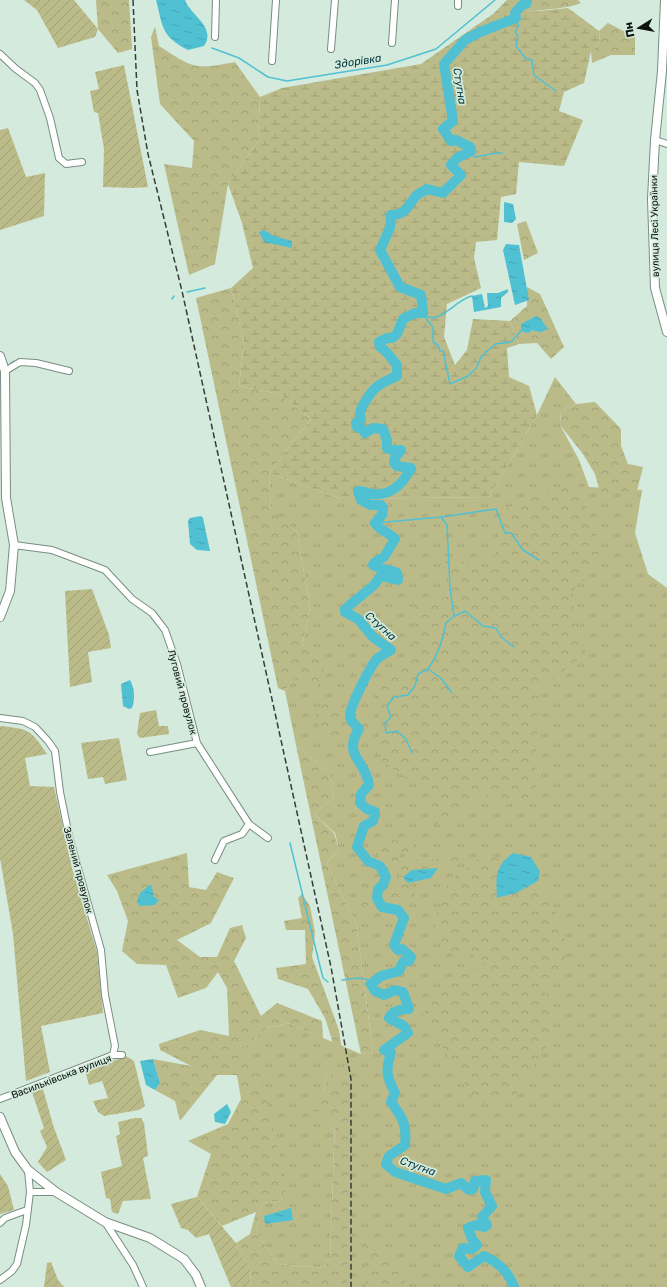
<svg xmlns="http://www.w3.org/2000/svg" width="667" height="1287" font-family="Rubik,sans-serif">
	<style>
		.grass { fill: url(#grass-tufts) }
		.forest { fill: url(#forest-crowns) }
		.wetland { fill: url(#wetland-marsh) }
		.garden { fill: url(#garden-furrows) }
		.water { fill: url(#water-ripples) }
		.lines { fill: none; stroke-linecap: round; stroke-linejoin: round }
		.stream { stroke: #50c0d3; stroke-width: 1.5 }
		.river { stroke: #50c0d3; stroke-width: 10 }
		.minor-casing { stroke: #798e82; stroke-width: 8 }
		.tertiary-casing { stroke: #798e82; stroke-width: 10 }
		.minor { stroke: #fff; stroke-width: 6 }
		.tertiary { stroke: #fff; stroke-width: 8 }
		.rail { stroke: #333e38; stroke-width: 1.5; stroke-dasharray: 6 3; stroke-linecap: butt }
		.labels { text-anchor: middle; stroke-width: 3.5; stroke-linejoin: round; paint-order: stroke }
		.street-label { font-size: 10px; fill: #0b130f; stroke: #d3eadc }
		.water-label { font-size: 11px; font-style: italic; fill: #00363e; stroke: #d3eadc }
	</style>
	<defs>
		<pattern id="grass-tufts" width="24" height="20" patternUnits="userSpaceOnUse"><rect width="24" height="20" fill="#bbbb8a"/><path d="M3 7l-1-3M5 7V3M7 7l1-3M15 17l-1-3M17 17v-4M19 17l1-3" fill="none" stroke="#9fa076"/></pattern>
		<pattern id="forest-crowns" width="20" height="18" patternUnits="userSpaceOnUse"><rect width="20" height="18" fill="#bbbb8a"/><path d="M2 6a3 3 0 1 1 6 0M12 15a3 3 0 1 1 6 0" fill="none" stroke="#9fa076"/></pattern>
		<pattern id="wetland-marsh" width="20" height="14" patternUnits="userSpaceOnUse"><rect width="20" height="14" fill="#bbbb8a"/><path d="M1 5h8M5 5V1M11 12h8M15 12V8" fill="none" stroke="#9fa076"/></pattern>
		<pattern id="garden-furrows" width="10" height="10" patternUnits="userSpaceOnUse"><rect width="10" height="10" fill="#bbbb8a"/><path d="M-1 1l2-2M0 10L10 0M9 11l2-2" fill="none" stroke="#9fa076"/></pattern>
		<pattern id="water-ripples" width="26" height="14" patternUnits="userSpaceOnUse"><rect width="26" height="14" fill="#50c0d3"/><path d="M2 4q2-2 4 0t4 0M15 11q2-2 4 0t4 0" fill="none" stroke="#44a4b4"/></pattern>
	</defs>
	<rect width="100%" height="100%" fill="#d3eadc"/>
	<!-- grass -->
	<path class="grass" d="M555 377 576 404 561 410 560 425 579 460 589 487 642 490 635 533 648 574 667 588V1287H347L335 1079 328 1063 324 1094 335 1121 330 1259 323 1268 278 1264 256 1232 262 1203 281 1201 285 1191 240 1051 267 1028 288 1023 361 1054 373 1052 356 923 326 863 339 850 335 833 314 814 334 797 329 773 296 745 285 691 294 678 302 647 310 607 297 532 271 511 269 473 342 499 489 497 537 415Z"/>
	<!-- forest -->
	<path class="forest" d="M96 0H129L132 49 118 53 98 29Z
		M522 0H578L581 3C564 10 547 8 530 12Z
		M608 23 635 37V55H611L592 63 591 51 600 43 599 31Z
		M155 27 159 46C193 68 194 70 235 62L260 97 258 141 228 184 215 264 189 275 164 164 192 168 194 141 160 104 151 37Z
		M526 221 538 253 524 260 517 224Z
		M527 287 540 294 564 347 551 359 537 343 519 344 510 321 527 306Z
		M231 288 244 342 239 386 279 394 311 419 269 473 271 510 297 532 310 607 302 647 327 660 316 691 294 678 285 691 278 688 196 298Z
		M595 402 621 429V446L628 464 643 467 637 491 600 492 595 474 583 454 560 425 561 410 576 404Z
		M577 482 604 559 570 593 586 654 538 690 536 794 500 807 484 794 440 825 430 819 434 796 382 761 374 691 413 650 416 605 446 597V556L493 571 503 510 541 493Z
		M340 699 346 705 348 732 328 738 317 723 315 708Z
		M296 745 329 773 334 797 314 814 334 833 339 850 326 863 356 923 373 1052 361 1054Z
		M393 840 414 843 412 852 399 854 400 862 390 872 378 861 380 849Z
		M458 851 463 861 438 868 412 870 403 877 399 874 402 866 410 861 429 857 435 861 442 855Z
		M487 852 550 894 565 939V974L547 980 543 990 551 1002V1039L514 1098 476 1102 422 1014 456 976 486 964 468 952 448 953 434 923 448 882Z
		M187 853 189 887 206 890 217 872 234 878 211 923 177 940 200 957H217L230 928 242 925 246 938 234 961 261 1016 277 1003 322 1021 323 1038 288 1023 267 1028 240 1051 264 1087 283 1174 285 1191 281 1201 262 1203 256 1232 278 1264 323 1268 330 1259 335 1121 309 1108 324 1094 328 1062 335 1079 337 1077 348 1080 347 1287H251L250 1267 240 1252 236 1243 250 1234 256 1212 222 1226 197 1197 211 1154 188 1141 228 1124 241 1099 237 1075H217L180 1121 175 1101 155 1090 160 1083 153 1059 191 1066 160 1050 159 1044 200 1030 229 1036 227 988 218 972 206 988 178 998 166 965 137 964 122 951 128 921 117 891 107 875Z
		M398 876 407 884 414 887 415 897 406 901 400 896 382 901 380 893 388 883Z
		M368 887H375V900L367 908 359 900V891Z
		M302 894 310 906 315 933 312 957 339 1030 343 1056 336 1053 325 1018 308 989 278 979 276 968 306 964 305 930H286L284 921 302 918 298 898Z
		M367 1238 404 1271 406 1287H366Z"/>
	<!-- wetland -->
	<path class="wetland" d="M507 0H522L530 12 568 8 599 31 600 43 591 51 584 83 564 92 559 111 583 120 564 166 519 162 516 194 501 197 497 240 476 242 474 258 481 288 447 304 444 337 455 365 467 350 473 319 510 321 519 344 507 348 509 377 529 386 537 415 489 497 342 499 269 473 311 419 279 394 239 386 244 342 231 288 253 268 242 223 228 184 258 141 260 97 282 88 421 64 493 14Z"/>
	<!-- garden -->
	<path class="garden" d="M24 0H74L98 29 95 37 58 48 37 10Z
		M124 65 148 187 133 188 103 187 104 149 98 113 94 112 90 91 99 89 95 72Z
		M8 128 26 177 45 173 44 216 0 230V130Z
		M92 589 109 635 111 648 88 652 92 682 70 687 65 591Z
		M156 710 159 726H168L169 734 140 738 137 734 140 713Z
		M0 726C30 729 31 730 47 754L25 758 30 786 54 787 72 868 97 952 103 1013 41 1026 50 1072 26 1081 13 934 0 858Z
		M119 738 127 780 105 784 103 777 88 779 81 743Z
		M126 1056 134 1061 145 1106 139 1110 104 1116 98 1112 93 1101 108 1098 102 1081 89 1085 85 1071Z
		M43 1089 53 1125 66 1160 47 1172 38 1162 47 1147 40 1131 44 1128 32 1092Z
		M135 1118H141L144 1123 148 1156 143 1158 151 1199 123 1201 118 1214 112 1212 110 1199 106 1198 101 1172 122 1166 116 1136 120 1134 118 1122Z
		M0 1174 8 1186 14 1210 0 1214Z
		M197 1197 236 1243 240 1252 250 1267 251 1287H231L209 1234 196 1238 188 1230 181 1228 171 1204Z
		M51 1262 58 1280 64 1287H44L47 1263Z"/>
	<!-- water -->
	<path class="water" d="M156 0H185C190 15 217 27 204 46L188 50C161 36 163 27 156 0Z
		M504 202 513 204 516 219 512 223 504 222Z
		M264 230 274 236 292 241V248L264 242 259 232Z
		M506 244 519 245 529 300 515 305 503 250Z
		M508 289V292L501 298V307L474 312 472 296 482 294 485 308 488 306 487 293H498Z
		M536 316 540 318 548 329 541 332 534 331V329L528 333 521 331V324Z
		M201 516 203 518 210 551 197 550 190 544 188 521 190 518Z
		M130 680C135 689 135 699 132 708L129 709 123 706 121 684Z
		M513 853 531 857 540 872 538 881 516 893 497 898C496 877 494 867 513 853Z
		M438 868 431 878 408 883 403 877 412 870Z
		M151 884 154 897 159 900 155 905 140 906 137 902 140 893Z
		M153 1059 160 1083 155 1090 146 1085 140 1061Z
		M227 1104 231 1112 225 1124 215 1122 214 1114Z
		M291 1208 293 1220 265 1224 264 1216Z"/>
	<g class="lines">
		<!-- stream -->
		<path class="stream" d="M516 18 518 19 517 23 519 25 515 32 518 36 516 46 525 58 532 60 534 75 556 91
			M212 48 239 58 268 77 287 81 387 65 436 49 495 0
			M471 151 474 157C484 156 493 152 502 153
			M187 292 205 288
			M172 299 174 296
			M423 313 424 316C426 316 431 318 433 318 445 317 458 299 472 296
			M424 316 433 327V342L438 345 440 351H443L450 384 468 376 477 367 481 357 495 344 511 342 521 331
			M11 363 14 361
			M441 517 496 509 505 533H511L523 550 539 560
			M375 523 441 517 447 525 450 588 454 616 446 623C443 640 438 655 428 669L441 678 452 693
			M455 616 465 611 483 626 496 628 501 637 514 647
			M412 753 406 739 397 731 386 733 385 723 391 717 387 706 394 697 408 695 415 686 418 674 428 669
			M290 843 316 950 323 978 328 982
			M342 980 358 978 375 981"/>
		<!-- river -->
		<path class="river" d="M514 1287C509 1273 498 1262 484 1256L468 1267 459 1256 463 1248 472 1249 477 1245 472 1239 468 1228 476 1225 485 1227 487 1225 482 1217 492 1206 485 1192 486 1180 475 1181 473 1189 469 1190 461 1183 446 1189 395 1172 386 1164 389 1156 405 1145C407 1125 403 1118 391 1102L395 1093C387 1077 385 1071 391 1053L384 1050 408 1033 404 1026 389 1018C393 1010 401 1009 409 1009L403 992 395 990 384 995 375 991 371 984 381 976 399 971 403 962 409 961 411 957 402 949 398 950 394 945 404 918 398 910 382 907 377 898 378 889 383 885 386 877 380 866 368 861 357 847 364 826 373 821 375 812 367 809 360 803 361 794 369 785C366 760 342 756 359 729 356 725 350 721 350 717 349 708 371 664 378 658 382 655 387 652 391 650L373 637 358 619 345 612V609L373 586 381 576 398 580 397 573C389 569 380 570 373 565L375 562 384 557 395 539C389 532 380 531 375 523L382 515 383 508 381 505H371L361 500 358 491C364 491 369 494 374 494 392 496 404 482 411 468L397 466 394 463 395 458 401 450H392L387 448V440L383 429 373 428 365 433 362 429 357 427 356 423 361 419C359 412 361 408 365 402 374 386 381 383 397 376V365C391 359 387 350 380 347L379 342 387 338H392L397 334 403 319 415 313H423L421 295 400 287 380 250 390 228 391 215C406 215 407 206 416 196 419 193 424 191 427 189L443 193 461 175 451 165 457 158 471 151 470 147 456 140 451 141 443 129 453 121 444 64 465 40 480 32 516 18 515 13 522 5 526 4 527 0"/>
		<defs>
			<path id="minor" d="M458 6V0
				M215 37 216 0
				M392 43 395 0
				M331 49 335 0
				M0 54 16 69 35 83 40 90 50 118 59 158 66 164 82 162
				M272 61 276 0
				M655 140 667 144
				M5 371 20 362 36 363 69 371
				M14 545 52 550 105 570 132 599 152 613 165 630 177 664 197 743 150 752
				M0 718 23 721 35 727 48 741 55 751 60 792 69 836 101 950 105 995 115 1046 113 1055
				M197 743 249 824 242 834 224 841 215 860
				M249 824 268 838
				M0 1099 113 1055H122
				M30 1192H56
				M105 1222 133 1265 143 1287
				M0 1223 5 1218 27 1210
				M0 1280 12 1271 17 1264 26 1225 30 1192 28 1170"/>
			<path id="tertiary" d="M665 0 662 71 655 140 652 199 655 288 667 332
				M0 356 5 371 6 498 14 545 10 591 0 617
				M0 1117 15 1152 28 1170 56 1192 105 1222 150 1238 184 1259 196 1275 201 1287"/>
		</defs>
		<!-- minor casing -->
		<use href="#minor" class="minor-casing"/>
		<!-- tertiary casing -->
		<use href="#tertiary" class="tertiary-casing"/>
		<!-- minor -->
		<use href="#minor" class="minor"/>
		<!-- tertiary -->
		<use href="#tertiary" class="tertiary"/>
		<!-- rail -->
		<path class="rail" d="M133 0 137 90 148 154 182 291 331 967 351 1079V1287"/>
	</g>
	<g class="labels">
		<!-- street labels -->
		<g class="street-label">
			<text transform="translate(654 226) rotate(-91)" y="4">вулиця Лесі Українки</text>
			<text transform="translate(183 692) rotate(75)" y="4">Луговий провулок</text>
			<text transform="translate(79 870) rotate(75)" y="4">Зелений провулок</text>
			<text transform="translate(61 1076) rotate(-21)" y="4">Васильківська вулиця</text>
		</g>
		<!-- water labels -->
		<g class="water-label">
			<text transform="translate(358 61) rotate(-9)" y="4">Здорівка</text>
			<text transform="translate(460 86) rotate(81)" y="4">Стугна</text>
			<text transform="translate(381 626) rotate(42)" y="4">Стугна</text>
			<text transform="translate(418 1166) rotate(20)" y="4">Стугна</text>
		</g>
	</g>
	<!-- north arrow -->
	<g transform="translate(639 28) rotate(259)" stroke="#d3eadc" stroke-width="3" paint-order="stroke">
	<path d="M0-3L7 15L0 10L-7 15Z" fill="#0b130f"/>
	<text y="-6" font-size="11" font-weight="bold" text-anchor="middle" fill="#0b130f">Пн</text>
	</g>
</svg>
